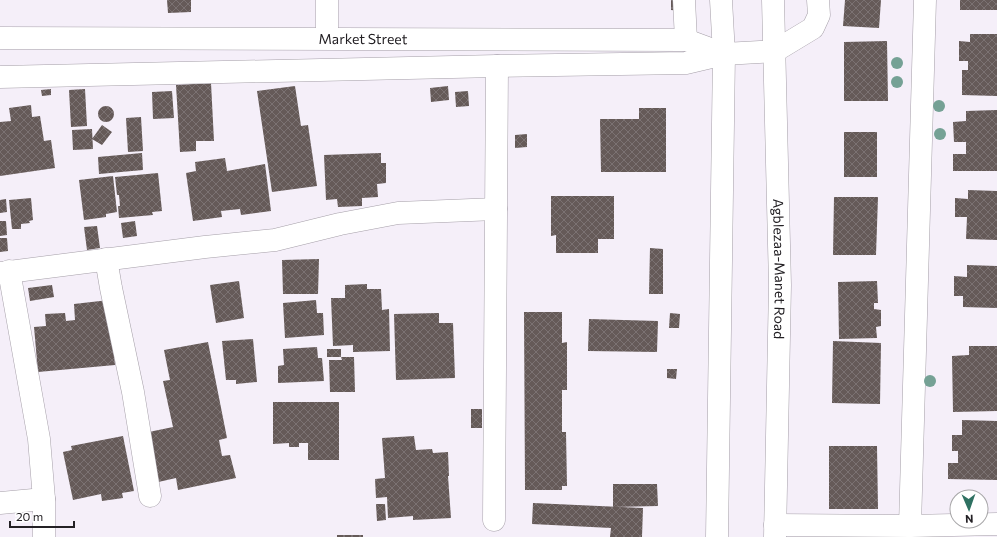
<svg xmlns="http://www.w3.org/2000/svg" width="997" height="537" font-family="Commissioner,sans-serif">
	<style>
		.building { fill: url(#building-cross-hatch) }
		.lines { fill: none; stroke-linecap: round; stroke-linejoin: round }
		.minor-casing { stroke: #a59fa8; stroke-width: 23 }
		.major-casing { stroke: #a59fa8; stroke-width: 23 }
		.minor { stroke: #fff; stroke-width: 22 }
		.major { stroke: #fff; stroke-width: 22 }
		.tree { fill: #75a195 }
		.labels { text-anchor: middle; stroke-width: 4; stroke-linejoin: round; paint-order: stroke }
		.street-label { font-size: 14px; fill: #242125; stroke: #fff }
	</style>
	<defs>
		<pattern id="building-cross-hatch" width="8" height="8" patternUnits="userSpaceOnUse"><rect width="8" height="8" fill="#655a58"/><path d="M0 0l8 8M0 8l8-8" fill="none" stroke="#7b7272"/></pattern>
	</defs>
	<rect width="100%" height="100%" fill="#f5eff9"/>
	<!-- building -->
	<path class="building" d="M167 0H191V12L168 13Z
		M671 0H679L680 11 671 10Z
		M845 0H881L879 28 843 26Z
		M960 0H997V10H960Z
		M970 34H997V96L962 95V70H968V61H959V41L970 42Z
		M887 41 888 101H844V42Z
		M211 83 214 141H196V151L180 152 176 85Z
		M295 86 301 126 308 125 317 186 272 192 257 91Z
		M448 86 449 100 431 102 430 88Z
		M51 89V95L42 96 41 90Z
		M85 89 87 126 71 127 69 90Z
		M172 91 174 118 153 119 152 92Z
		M468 91 469 106 456 107 455 92Z
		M31 105 32 117 40 116 44 141 51 140 55 168 0 176V122L11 121 9 108Z
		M98 114a8 8 0 1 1 16 0a8 8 0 1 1-16 0Z
		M639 108H666V172H601L600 119H639Z
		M997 110V171H953V154H966V142H954L953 122 966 121V111Z
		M141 117 143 151 128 152 126 118Z
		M102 125 112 132 102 145 92 139Z
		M92 129 93 149 73 150 72 130Z
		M844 132H877V177H844Z
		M527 134V147L515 148V135Z
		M142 153 143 170 99 174 98 157Z
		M381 153V163H386V183L377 184 378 197 362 198V206L338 207 337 199 326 200 324 155Z
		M225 158 227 171 265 164 271 211 241 215 240 209 221 211 222 217 193 221 186 173 196 171 195 162Z
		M158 173 162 211 152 212 153 215 119 218 118 206H120L119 195H117L115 177Z
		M113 176 117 212 106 214V217L84 220 79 180Z
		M968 190 997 191V240L966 239 967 217H955V198L968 199Z
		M551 196H614V239H598V253H556V235L551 236Z
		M834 197H878L876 255H833Z
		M31 198 33 220 29 221 30 223 21 224V229H12L9 200Z
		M6 199 7 212 0 213V200Z
		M0 221H6L7 235 0 236Z
		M135 221 137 236 123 238 121 223Z
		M97 226 100 248 87 250 84 227Z
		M0 238H7L8 251 0 252Z
		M650 248 663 249V294H649Z
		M319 259 318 294H283L282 260Z
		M967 265 997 266V308L963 307V296H954V276L967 277Z
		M239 281 244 318 216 323 210 285Z
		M877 281 878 303H874V309L881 310V326L876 327 877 338 839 339 838 282Z
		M367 284V289H381L382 310 389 309 390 351 353 352V345L333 346 331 298H345V285Z
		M52 285 54 297 30 301 28 288Z
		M109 300 115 365 38 372 34 327 46 326 45 314 65 313 66 321 75 320 74 304Z
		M316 300 317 313H323L324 335 285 338 283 303Z
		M524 312H562V343L567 342V390H562V432H566L567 486H562V490H525Z
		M439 313V323H453L455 378 396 380 394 314Z
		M670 313 680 314 679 328H669Z
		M589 319 658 321 657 352 588 351Z
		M253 339 257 382 236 384V380H226L222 341Z
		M833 341 881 343 880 404 832 403Z
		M208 342 227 438 219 440 222 456 230 455 236 478 178 490 176 478 154 483 144 433 173 427 163 381 170 380 164 350Z
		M969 346H997V411L953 412 952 356 969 355Z
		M317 347 318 358H322L324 381 278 383V366L284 365 283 349Z
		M327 349H341V357H327Z
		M341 357H354L355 392H330L329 360H342Z
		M667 369H677L676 379 667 378Z
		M273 402H339V460H308V443H299V447H289V443L273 444Z
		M471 409H482V428H471Z
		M962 420 997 421V480L948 479V463H958V451H952V435H962Z
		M123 436 134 491 122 493 123 498 102 501 101 494 73 500 63 452 72 450 71 446Z
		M414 436 416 450 432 449 433 453 448 452 449 476H448L451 518 413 520V516L388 518 387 497 376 498 375 479 385 478 382 438Z
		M829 446H877L878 509H829Z
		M613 484H657L658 506 613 507Z
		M533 503 643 508 642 537H610L611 528 532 524Z
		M376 504H385L386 520 377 521Z
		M337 535H363V537H337Z"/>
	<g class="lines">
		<defs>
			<g id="minor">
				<path d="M684 0 686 40"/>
				<path id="s1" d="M0 38 686 40 724 54"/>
				<path d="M327 38V0"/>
				<path d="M0 77 497 66 686 63 724 54 775 51 813 28 819 15 818 0"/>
				<path d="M106 259 111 288 133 392 150 496"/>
				<path d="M9 271 39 439 44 499V537"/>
				<path d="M0 273 205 247 275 240 340 224 398 213 496 209"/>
				<path d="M0 503 44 499"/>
				<path d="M494 520 497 66"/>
				<path d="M775 525 910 526 997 524"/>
				<path d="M910 526 925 0"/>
			</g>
			<g id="major">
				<path id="s2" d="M773 0 780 285 775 537"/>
				<path d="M717 537 724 54 721 0"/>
			</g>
		</defs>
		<!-- minor casing -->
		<use href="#minor" class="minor-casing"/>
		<!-- major casing -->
		<use href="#major" class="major-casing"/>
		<!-- minor -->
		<use href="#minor" class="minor"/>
		<!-- major -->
		<use href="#major" class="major"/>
	</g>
	<!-- trees -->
	<g class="tree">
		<circle cx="897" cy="63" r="6"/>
		<circle cx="897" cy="82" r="6"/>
		<circle cx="939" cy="106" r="6"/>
		<circle cx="940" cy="134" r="6"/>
		<circle cx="930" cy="381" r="6"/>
	</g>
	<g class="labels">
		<!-- street labels -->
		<g class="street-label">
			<text dy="5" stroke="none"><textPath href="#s1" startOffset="363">Market Street</textPath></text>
			<text dy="5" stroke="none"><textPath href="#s2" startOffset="269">Agblezaa-Manet Road</textPath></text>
		</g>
	</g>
	<!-- north arrow -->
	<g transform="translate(969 509) rotate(178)"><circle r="19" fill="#ffffff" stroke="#a7a6a8"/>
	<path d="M0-3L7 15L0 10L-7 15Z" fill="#2f7162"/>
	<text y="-6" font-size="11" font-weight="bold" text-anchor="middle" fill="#242125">N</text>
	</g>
	<!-- scale -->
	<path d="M10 521v6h64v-6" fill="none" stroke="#242125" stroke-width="2"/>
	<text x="16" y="521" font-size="12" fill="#242125" stroke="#ffffff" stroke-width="3" paint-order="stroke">20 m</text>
</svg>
